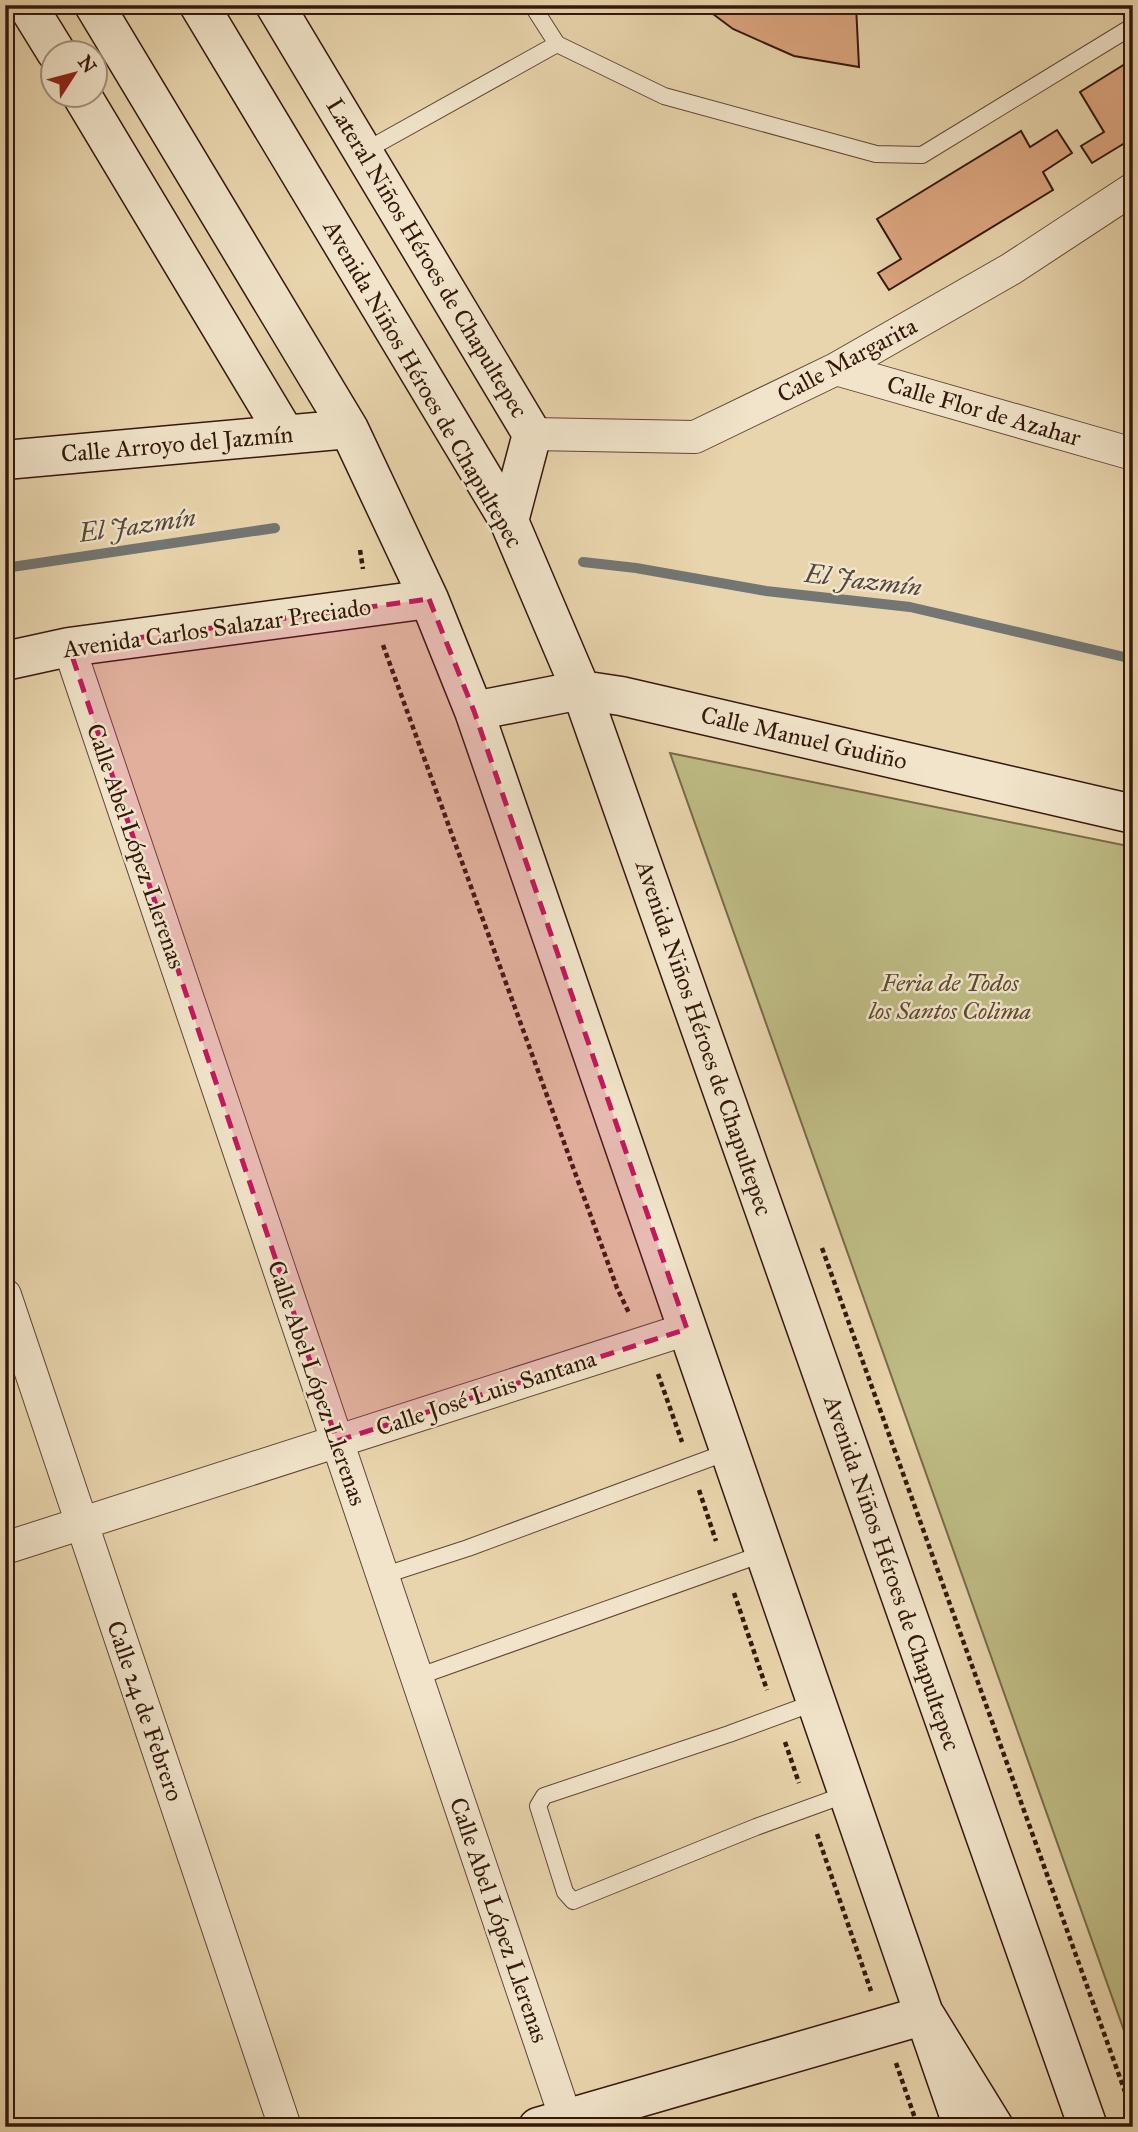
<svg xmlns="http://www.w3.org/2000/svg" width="1138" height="2132" font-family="'IM FELL Great Primer',serif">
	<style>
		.green { fill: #bebb84; stroke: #796a48; stroke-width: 2 }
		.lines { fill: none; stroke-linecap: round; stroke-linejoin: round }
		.stream { stroke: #737673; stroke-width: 10 }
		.building { fill: #dca680; stroke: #34180c; stroke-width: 2 }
		.lane-casing { stroke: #614734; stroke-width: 18 }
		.street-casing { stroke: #614734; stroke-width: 34 }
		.secondary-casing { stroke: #34180c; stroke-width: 41 }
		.path { stroke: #34180c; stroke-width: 4.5; stroke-dasharray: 5 3.5; stroke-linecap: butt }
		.lane { stroke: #f1e4ca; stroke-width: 16 }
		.street { stroke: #f1e4ca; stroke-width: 32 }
		.secondary { stroke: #f1e4ca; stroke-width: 38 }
		.marked { fill: #c2185b; fill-opacity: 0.2; stroke: #c2185b; stroke-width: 5; stroke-dasharray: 14 9; stroke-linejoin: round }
		.labels { text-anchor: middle; stroke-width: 5; stroke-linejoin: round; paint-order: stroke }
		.street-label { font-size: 24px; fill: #34180c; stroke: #f1e4ca }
		.park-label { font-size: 24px; font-style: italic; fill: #5d4930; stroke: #f1e4ca }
		.water-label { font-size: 26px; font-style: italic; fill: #54473f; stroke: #f1e4ca }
	</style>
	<rect width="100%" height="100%" fill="#e9d5ad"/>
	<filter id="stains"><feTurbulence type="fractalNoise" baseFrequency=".00286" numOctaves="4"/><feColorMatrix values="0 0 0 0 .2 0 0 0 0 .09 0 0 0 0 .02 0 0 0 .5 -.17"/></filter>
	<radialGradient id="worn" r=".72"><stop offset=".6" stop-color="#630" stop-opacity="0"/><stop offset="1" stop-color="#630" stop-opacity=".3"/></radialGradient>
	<!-- green -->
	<path class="green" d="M670 753 1133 847V2056Z"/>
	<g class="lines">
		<!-- stream -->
		<path class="stream" d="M583 562 636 568 766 591 910 607 1133 659
			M5 568 275 528"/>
	</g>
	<!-- building -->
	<path class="building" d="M701 5H856L859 67 794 56 733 29Z
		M1133 59V138L1092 163 1081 146 1104 132 1080 92Z
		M1057 130 1072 153 1043 172 1053 190 889 290 878 273 901 259 877 219 1021 131 1030 147Z"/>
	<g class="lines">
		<defs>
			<path id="lane" d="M532 5 557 44
				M363 152 557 44 664 96 876 154 922 155 1133 26
				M382 1576 468 1548 730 1451
				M417 1677 765 1553
				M816 1702 729 1734 544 1796 538 1806 565 1892 573 1901 756 1827 847 1794"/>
			<path id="street" d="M836 369 1133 454
				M532 434 695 437 836 369 1011 269 1133 189
				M69 647 566 2119
				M5 1295 285 2127
				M5 1548 687 1329"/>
			<path id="secondary" d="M27 5 56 52
				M94 5 349 429 429 599 474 711 963 2127
				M199 5 509 521 581 690 1088 2127
				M275 5 532 434 509 521
				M81 94 285 434
				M5 460 349 429
				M5 661 69 647 429 599
				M474 711 581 690 621 696 1133 814
				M538 2127 925 2015 994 2127"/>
		</defs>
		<!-- lane casing -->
		<use href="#lane" class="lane-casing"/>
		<!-- street casing -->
		<use href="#street" class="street-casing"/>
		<!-- secondary casing -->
		<use href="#secondary" class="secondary-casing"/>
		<!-- path -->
		<path class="path" d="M360 550 363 569
			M383 645 617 1288 629 1313
			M822 1248 1133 2114
			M658 1374 682 1442
			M699 1490 716 1541
			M734 1593 767 1690
			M785 1742 799 1783
			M817 1834 871 1991
			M896 2063 918 2127"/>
		<!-- lane -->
		<use href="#lane" class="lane"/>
		<!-- street -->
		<use href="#street" class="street"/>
		<!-- secondary -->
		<use href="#secondary" class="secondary"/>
	</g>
	<!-- marked area -->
	<path class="marked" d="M429 599 474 711 687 1329 337 1441 69 647Z"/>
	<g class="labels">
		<!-- street labels -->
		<g class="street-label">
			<text transform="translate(427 258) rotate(59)" y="8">Lateral Niños Héroes de Chapultepec</text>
			<text transform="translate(847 360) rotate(-28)" y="8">Calle Margarita</text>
			<text transform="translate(423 384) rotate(60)" y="8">Avenida Niños Héroes de Chapultepec</text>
			<text transform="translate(984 411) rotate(16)" y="8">Calle Flor de Azahar</text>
			<text transform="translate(177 444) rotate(-5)" y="8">Calle Arroyo del Jazmín</text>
			<text transform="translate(217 628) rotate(-8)" y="8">Avenida Carlos Salazar Preciado</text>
			<text transform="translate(804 738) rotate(13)" y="8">Calle Manuel Gudiño</text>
			<text transform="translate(136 846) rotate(71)" y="8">Calle Abel López Llerenas</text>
			<text transform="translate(704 1038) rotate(71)" y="8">Avenida Niños Héroes de Chapultepec</text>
			<text transform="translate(317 1383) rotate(71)" y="8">Calle Abel López Llerenas</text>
			<text transform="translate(486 1393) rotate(-18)" y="8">Calle José Luis Santana</text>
			<text transform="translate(892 1573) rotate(71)" y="8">Avenida Niños Héroes de Chapultepec</text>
			<text transform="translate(145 1711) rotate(71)" y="8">Calle 24 de Febrero</text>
			<text transform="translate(499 1920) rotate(71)" y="8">Calle Abel López Llerenas</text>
		</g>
		<!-- park labels -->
		<g class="park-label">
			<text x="950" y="991">Feria de Todos<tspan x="950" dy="28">los Santos Colima</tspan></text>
		</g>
		<!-- water labels -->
		<g class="water-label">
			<text transform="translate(137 525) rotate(-8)" y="9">El Jazmín</text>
			<text transform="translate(863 580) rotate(7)" y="9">El Jazmín</text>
		</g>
	</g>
	<!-- margin -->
	<rect width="1138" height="2132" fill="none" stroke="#e9d5ad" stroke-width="28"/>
	<rect x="7" y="7" width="1124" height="2118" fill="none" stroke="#34180c" stroke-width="3.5"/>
	<rect x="14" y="14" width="1110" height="2104" fill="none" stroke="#34180c" stroke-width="2"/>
	<!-- north arrow -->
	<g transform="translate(74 74) rotate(54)"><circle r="33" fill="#f1e4ca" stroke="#a5927e" stroke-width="2"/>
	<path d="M0-5L12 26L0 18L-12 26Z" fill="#8f2418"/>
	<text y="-10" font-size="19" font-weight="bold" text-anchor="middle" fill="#34180c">N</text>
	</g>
	<rect width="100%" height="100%" filter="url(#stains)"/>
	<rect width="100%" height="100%" fill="url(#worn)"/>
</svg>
